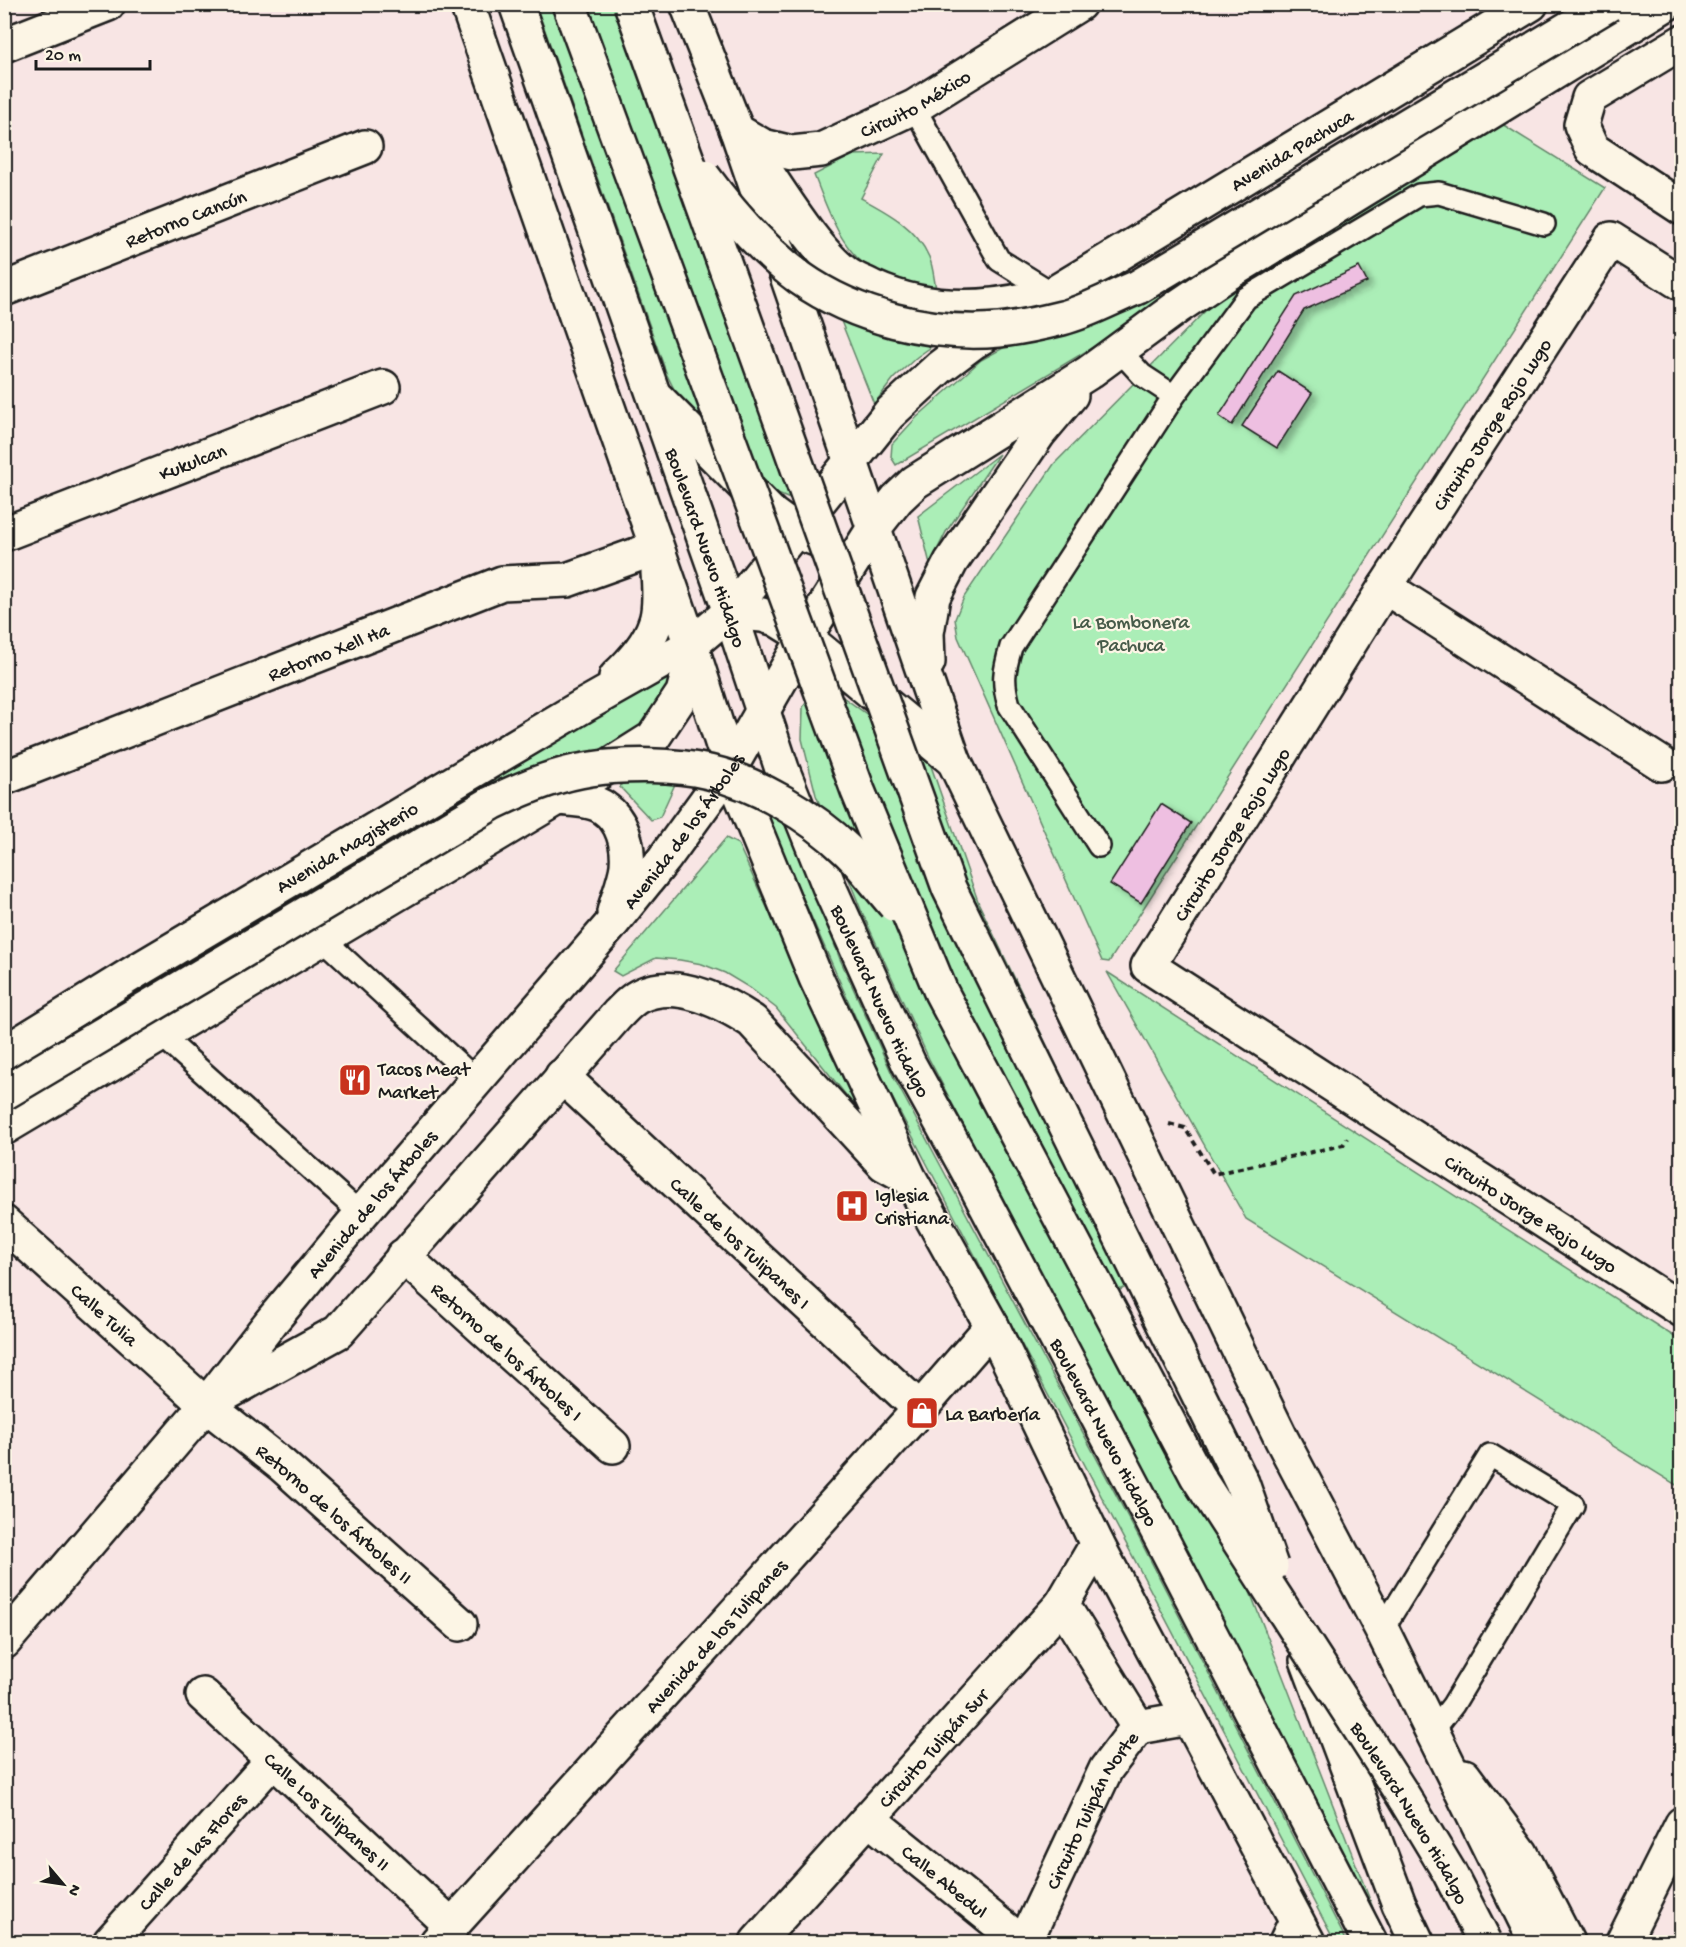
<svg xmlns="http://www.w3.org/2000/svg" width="1686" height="1947" font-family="'Gochi Hand',sans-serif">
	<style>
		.green { fill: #abeeb7; stroke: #64856a; stroke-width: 1.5 }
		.building { fill: #eebfe1; stroke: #1c1c1c; stroke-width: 1.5; filter: url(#shadow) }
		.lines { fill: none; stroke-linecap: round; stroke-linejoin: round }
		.service-casing { stroke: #1c1c1c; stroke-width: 26 }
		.minor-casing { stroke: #1c1c1c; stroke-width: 38 }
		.tertiary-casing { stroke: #1c1c1c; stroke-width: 38 }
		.secondary-casing { stroke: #1c1c1c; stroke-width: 38 }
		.primary-casing { stroke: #1c1c1c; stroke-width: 38 }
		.path { stroke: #1c1c1c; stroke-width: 4; stroke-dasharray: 6 4.5; stroke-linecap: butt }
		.service { stroke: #fcf5e5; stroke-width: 21 }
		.minor { stroke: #fcf5e5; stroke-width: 33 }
		.tertiary { stroke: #fcf5e5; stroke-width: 33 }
		.secondary { stroke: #fcf5e5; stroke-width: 33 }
		.primary { stroke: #fcf5e5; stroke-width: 33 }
		.primary-bridge-casing { stroke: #1c1c1c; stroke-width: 38; stroke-linecap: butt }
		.primary-bridge { stroke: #fcf5e5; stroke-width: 33 }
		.labels { text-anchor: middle; stroke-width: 4.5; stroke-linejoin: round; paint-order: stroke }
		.street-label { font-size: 20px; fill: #1c1c1c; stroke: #fcf5e5 }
		.park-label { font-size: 20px; fill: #475b4a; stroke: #fcf5e5 }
		.poi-label { font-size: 20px; fill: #1c1c1c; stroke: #fcf5e5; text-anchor: start }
	</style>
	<defs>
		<filter id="shadow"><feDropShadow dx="6" dy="4" stdDeviation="3" flood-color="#0004"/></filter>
	</defs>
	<rect width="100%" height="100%" fill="#f8e5e4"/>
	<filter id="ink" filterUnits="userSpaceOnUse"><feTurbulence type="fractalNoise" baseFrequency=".0167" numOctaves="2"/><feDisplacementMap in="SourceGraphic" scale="12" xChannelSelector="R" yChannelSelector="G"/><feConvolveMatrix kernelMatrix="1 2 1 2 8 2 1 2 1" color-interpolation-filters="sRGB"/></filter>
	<g filter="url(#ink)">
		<!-- green -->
		<path class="green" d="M536 5H648L819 478 795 501 773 492 678 397 667 375Z
			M1502 124 1605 188 1109 962 1102 961 958 637 955 619 964 597 1054 464 1223 293 1267 269Z
			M884 154 861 198C887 212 916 227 929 257 933 266 934 279 936 289 920 286 901 285 886 278 843 259 830 215 814 175L853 155Z
			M1145 271 1165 304 896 465 891 457 892 444 916 418 981 360Z
			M837 311 958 328 917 357 894 378 874 404Z
			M999 454 946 532 930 564 918 516Z
			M665 676 672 679 671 697 622 745 422 861 406 828Z
			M814 692 840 695 915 749 931 766 979 904 1156 1272 1114 1293 1201 1466 1375 1913 929 1059 861 910 816 795 802 739 803 707Z
			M686 760 660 817 651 820 620 787 624 779Z
			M767 807 782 809 840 959 893 1076 1138 1536 1347 1942H1335L883 1080 774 832 768 818Z
			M726 838 738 844 862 1115 776 1008 750 988 725 973 702 964 680 960 656 958 621 976 613 971Z
			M1107 972 1681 1341V1488L1246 1219Z"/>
		<!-- building -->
		<path class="building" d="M1359 267 1367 282 1304 310 1232 425 1219 416 1296 296Z
			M1278 371 1312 393 1277 448 1242 426Z
			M1161 804 1191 823 1141 903 1110 884Z"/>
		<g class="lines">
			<defs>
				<path id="service" d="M914 107 999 260 1052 293
					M1119 350 1142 375 1174 396
					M1099 846 1009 705C1002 681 1004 671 1011 647L1174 396 1246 298 1419 195 1439 193 1544 224
					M322 938 476 1080
					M160 1034 361 1214
					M1382 1630 1490 1455 1573 1505 1453 1705 1431 1733"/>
				<g id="minor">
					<path d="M1682 42 1589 98 1581 125 1592 149 1682 208"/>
					<path d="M4 45 108 4"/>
					<path id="s1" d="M737 131 763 146 792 153 821 150 914 107 1079 4"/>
					<path id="s2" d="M1682 284 1611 239 1385 587 1148 966 1682 1310"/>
					<path id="s3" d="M4 289 365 147"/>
					<path id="s4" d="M4 534 383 387"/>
					<path d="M1385 587 1662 764"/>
					<path id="s5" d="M4 778 502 583 567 580 656 548"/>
					<path id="s6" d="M562 1076 920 1409"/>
					<path d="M4 1128 558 798"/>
					<path id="s7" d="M4 1223 206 1405 282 1465 460 1624"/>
					<path id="s8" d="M403 1256 613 1446"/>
					<path d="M1062 1604 1138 1727"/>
					<path id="s9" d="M203 1695 452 1926"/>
					<path id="s10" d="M869 1819 1021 1942"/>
					<path id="s11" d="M110 1942 272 1761"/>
					<path id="s12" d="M437 1942 920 1409 992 1326"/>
					<path id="s13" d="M757 1942 1062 1604 1097 1544"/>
					<path id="s14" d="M1025 1942 1106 1769 1138 1727 1189 1718"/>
					<path d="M1286 1942 1296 1921"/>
					<path d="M1623 1942 1682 1824"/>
				</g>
				<path id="tertiary" d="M1464 1776 1521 1853 1567 1942"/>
				<g id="secondary">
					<path d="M467 4 691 645 730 768 816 978 909 1177 992 1326 1097 1544 1308 1942"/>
					<path id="s15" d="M516 4 730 612 782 769 831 891 909 1064 968 1171 1158 1532 1370 1942"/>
					<path d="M687 4 737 131 954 761 1282 1440 1382 1630 1536 1942"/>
					<path d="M758 160C781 193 816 252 848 275 855 280 865 283 872 287 924 311 978 311 1033 298"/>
					<path d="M658 399 772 514 795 531 816 539"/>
					<path d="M730 612 762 615 776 619 805 637 954 761"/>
					<path d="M928 662 927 633 933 597 951 562 1039 433 1071 395"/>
					<path d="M616 677C631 663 648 645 655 624 661 609 659 588 658 572"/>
					<path d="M558 798 653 738 683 693 689 670 691 649"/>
					<path d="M558 798C573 800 592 799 604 808 622 820 629 845 627 866 625 881 618 897 614 912"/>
					<path id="s16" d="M4 1053 143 967 583 706 691 645 730 612 889 414 940 367 972 343 1531 4"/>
					<path d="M218 1398 338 1332 618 1014C624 1008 631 1000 639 996 676 978 721 1001 752 1021L884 1164 904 1175"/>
					<path id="s17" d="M4 1642 206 1405 271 1322 361 1214 610 926 664 859 730 768 805 637 874 528 897 499 915 482 1088 373 1179 306 1225 275 1666 4"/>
				</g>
				<path id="primary" d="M1307 1660 1399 1904 1417 1942"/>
			</defs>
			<!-- service casing -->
			<use href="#service" class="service-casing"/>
			<!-- minor casing -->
			<use href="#minor" class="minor-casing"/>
			<!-- tertiary casing -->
			<use href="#tertiary" class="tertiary-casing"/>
			<!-- secondary casing -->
			<use href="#secondary" class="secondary-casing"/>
			<!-- primary casing -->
			<use href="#primary" class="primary-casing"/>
			<!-- path -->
			<path class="path" d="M1169 1124 1185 1128 1214 1174 1343 1145 1347 1138"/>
			<!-- service -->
			<use href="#service" class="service"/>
			<!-- minor -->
			<use href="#minor" class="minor"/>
			<!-- tertiary -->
			<use href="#tertiary" class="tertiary"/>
			<!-- secondary -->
			<use href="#secondary" class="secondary"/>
			<!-- primary -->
			<use href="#primary" class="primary"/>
			<defs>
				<g id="primary-bridge">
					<path id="s18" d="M569 4 858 791 941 992 1197 1476 1402 1794 1449 1872 1485 1942"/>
					<path d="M631 4 949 888 1242 1483 1271 1566"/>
					<path d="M703 176C731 214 762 250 800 278 855 317 932 336 999 330 1019 328 1042 323 1062 318 1087 312 1113 297 1138 287L1609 4"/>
					<path d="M4 1093 492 803C523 788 556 774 591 769 625 764 675 764 709 772 757 783 812 816 847 850 864 866 879 887 895 905"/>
				</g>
			</defs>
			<!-- primary-bridge casing -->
			<use href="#primary-bridge" class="primary-bridge-casing"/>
			<!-- primary-bridge -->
			<use href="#primary-bridge" class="primary-bridge"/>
		</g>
	</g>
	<!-- icons -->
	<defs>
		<symbol id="restaurant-square" viewBox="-11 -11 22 22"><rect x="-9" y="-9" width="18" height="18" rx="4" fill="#c8321e" stroke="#fcf5e5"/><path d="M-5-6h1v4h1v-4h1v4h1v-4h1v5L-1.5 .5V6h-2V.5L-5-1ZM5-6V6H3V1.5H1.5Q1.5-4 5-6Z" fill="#fff"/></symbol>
		<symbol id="hospital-square" viewBox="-11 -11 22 22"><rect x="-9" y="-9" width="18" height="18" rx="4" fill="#c8321e" stroke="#fcf5e5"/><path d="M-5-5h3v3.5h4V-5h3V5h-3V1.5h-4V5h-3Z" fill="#fff"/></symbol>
		<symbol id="shop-square" viewBox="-11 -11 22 22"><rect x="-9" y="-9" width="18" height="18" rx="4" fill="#c8321e" stroke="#fcf5e5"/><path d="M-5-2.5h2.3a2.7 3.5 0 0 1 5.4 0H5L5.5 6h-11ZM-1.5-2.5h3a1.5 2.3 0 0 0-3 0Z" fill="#fff"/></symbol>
	</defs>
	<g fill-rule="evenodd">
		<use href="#restaurant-square" x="336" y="1061" width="38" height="38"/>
		<use href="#hospital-square" x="833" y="1187" width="38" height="38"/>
		<use href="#shop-square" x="903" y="1394" width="38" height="38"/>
	</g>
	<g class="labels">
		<!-- street labels -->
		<g class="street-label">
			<text dy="7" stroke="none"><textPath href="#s1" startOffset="194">Circuito México</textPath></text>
			<text dy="7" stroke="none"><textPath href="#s16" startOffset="1587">Avenida Pachuca</textPath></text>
			<text dy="7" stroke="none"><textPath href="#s3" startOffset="195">Retorno Cancún</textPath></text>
			<text transform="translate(1491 424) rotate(-57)" y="7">Circuito Jorge Rojo Lugo</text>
			<text dy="7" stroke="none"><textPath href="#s4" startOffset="202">Kukulcan</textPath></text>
			<text dy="7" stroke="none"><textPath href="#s15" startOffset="576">Boulevard Nuevo Hidalgo</textPath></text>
			<text dy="7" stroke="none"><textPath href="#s5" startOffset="348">Retorno Xell Ha</textPath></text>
			<text dy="7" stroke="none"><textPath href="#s17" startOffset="1058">Avenida de los Árboles</textPath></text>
			<text transform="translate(1231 834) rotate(-58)" y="7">Circuito Jorge Rojo Lugo</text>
			<text dy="7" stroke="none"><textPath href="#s16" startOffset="400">Avenida Magisterio</textPath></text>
			<text dy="7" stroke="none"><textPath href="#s15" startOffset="1062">Boulevard Nuevo Hidalgo</textPath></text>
			<text dy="7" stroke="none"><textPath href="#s17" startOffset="572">Avenida de los Árboles</textPath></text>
			<text dy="7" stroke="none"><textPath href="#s2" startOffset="1402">Circuito Jorge Rojo Lugo</textPath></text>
			<text dy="7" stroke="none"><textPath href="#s6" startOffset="244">Calle de los Tulipanes I</textPath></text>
			<text dy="7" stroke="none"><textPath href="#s7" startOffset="136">Calle Tulia</textPath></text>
			<text dy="7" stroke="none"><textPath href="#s8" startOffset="141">Retorno de los Árboles I</textPath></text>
			<text dy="7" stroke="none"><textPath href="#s15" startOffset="1548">Boulevard Nuevo Hidalgo</textPath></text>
			<text dy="7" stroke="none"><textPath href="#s7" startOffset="440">Retorno de los Árboles II</textPath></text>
			<text dy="7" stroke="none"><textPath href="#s12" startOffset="414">Avenida de los Tulipanes</textPath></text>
			<text dy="7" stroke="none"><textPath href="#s13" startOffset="262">Circuito Tulipán Sur</textPath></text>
			<text dy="7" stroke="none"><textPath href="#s9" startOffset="170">Calle Los Tulipanes II</textPath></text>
			<text dy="7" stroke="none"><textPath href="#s14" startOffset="148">Circuito Tulipán Norte</textPath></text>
			<text dy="7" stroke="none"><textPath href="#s18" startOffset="2002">Boulevard Nuevo Hidalgo</textPath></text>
			<text dy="7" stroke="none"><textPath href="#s11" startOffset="122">Calle de las Flores</textPath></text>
			<text dy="7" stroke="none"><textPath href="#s10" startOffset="98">Calle Abedul</textPath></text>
		</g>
		<!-- park labels -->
		<g class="park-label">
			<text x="1131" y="628">La Bombonera<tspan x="1131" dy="23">Pachuca</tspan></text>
		</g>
		<!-- poi labels -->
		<g class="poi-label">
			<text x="378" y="1075">Tacos Meat<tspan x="378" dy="23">Market</tspan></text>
			<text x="875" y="1201">Iglesia<tspan x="875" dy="23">Cristiana</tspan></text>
			<text x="945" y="1420">La Barbería</text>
		</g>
	</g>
	<!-- margin -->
	<rect width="1686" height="1947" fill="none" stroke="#fcf5e5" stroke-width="24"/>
	<rect x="12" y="12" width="1662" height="1923" fill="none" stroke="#1c1c1c" stroke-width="2" filter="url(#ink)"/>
	<!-- north arrow -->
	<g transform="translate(63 1884) rotate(119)" stroke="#fcf5e5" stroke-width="4.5" paint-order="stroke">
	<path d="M0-4.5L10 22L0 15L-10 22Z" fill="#1c1c1c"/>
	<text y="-9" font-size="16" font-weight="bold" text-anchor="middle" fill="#1c1c1c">N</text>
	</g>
	<!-- scale -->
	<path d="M36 60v9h114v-9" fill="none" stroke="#1c1c1c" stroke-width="3"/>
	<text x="45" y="60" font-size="18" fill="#1c1c1c" stroke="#fcf5e5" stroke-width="4.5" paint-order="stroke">20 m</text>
</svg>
